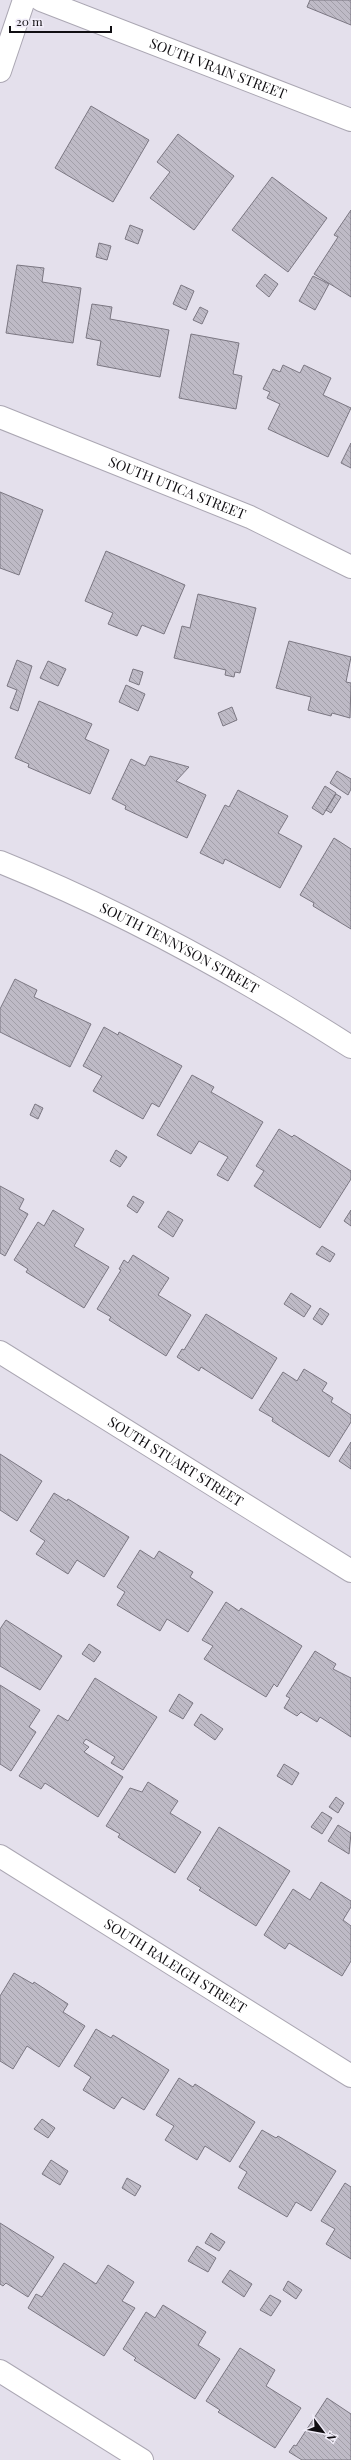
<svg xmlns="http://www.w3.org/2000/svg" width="351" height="2460" font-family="'Playfair Display',serif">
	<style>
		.building { fill: url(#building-back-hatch); stroke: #7b7782 }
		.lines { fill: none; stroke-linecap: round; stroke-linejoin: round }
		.minor-casing { stroke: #aba7b3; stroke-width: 24 }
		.tertiary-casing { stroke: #aba7b3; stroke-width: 24 }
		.secondary-casing { stroke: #aba7b3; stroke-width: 24 }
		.minor { stroke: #fff; stroke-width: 22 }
		.tertiary { stroke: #fff; stroke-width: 22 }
		.secondary { stroke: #fff; stroke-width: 22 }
		.labels { text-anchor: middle; stroke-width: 3; stroke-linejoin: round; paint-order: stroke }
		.street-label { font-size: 14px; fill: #100e12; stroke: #f1edf9 }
	</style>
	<defs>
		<pattern id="building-back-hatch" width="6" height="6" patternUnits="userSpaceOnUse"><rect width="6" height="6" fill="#bebac6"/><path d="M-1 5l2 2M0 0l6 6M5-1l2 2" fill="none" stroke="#a29fa9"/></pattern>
	</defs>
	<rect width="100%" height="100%" fill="#e4e0ec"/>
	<!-- building -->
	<path class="building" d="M310 0H351V25L307 7Z
		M91 106 149 140 113 202 55 168Z
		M178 134 234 176 194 230 150 198 170 172 157 162Z
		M272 177 327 218 288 272 232 230Z
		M351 210V297L314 274 338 237 334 235Z
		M130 225 143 230 138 244 125 239Z
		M99 243 111 246 107 260 96 257Z
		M17 265 44 268 42 282 81 288 73 343 6 333Z
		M265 274 278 284 269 297 256 286Z
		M313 276 329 284 315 310 299 301Z
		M181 285 194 291 186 310 173 304Z
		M92 304 112 307 110 319 169 330 160 377 97 365 101 341 86 338Z
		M200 307 208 311 202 324 193 320Z
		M191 334 239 343 233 374 242 376 236 409 179 398Z
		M283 365 300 373 304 365 331 378 323 395 351 408 328 457 268 429 280 404 267 398 270 392 263 389 273 369 280 372Z
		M351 443V468L341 463Z
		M0 492 43 510 19 575 0 568Z
		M106 551 185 585 164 634 142 625 137 636 108 624 113 613 85 601Z
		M198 594 256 608 240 673 235 672 234 677 225 675 226 670 174 658 182 626 190 628Z
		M289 641 351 657 346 682 351 683 350 718 332 713 331 716 308 710 311 697 276 688Z
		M17 660 32 666 18 711 10 708 17 690 7 686Z
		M48 661 66 669 58 686 40 678Z
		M133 669 143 672 139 685 129 681Z
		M126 685 145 694 138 711 119 702Z
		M39 701 92 724 85 739 109 750 90 794 28 767 29 764 15 758Z
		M232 707 237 720 223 726 218 713Z
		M150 756 189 767 176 781 206 795 187 838 125 809 126 806 112 799 131 759 145 766Z
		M337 771 351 779V789L348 795 330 783Z
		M325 786 336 793 323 815 312 808Z
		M238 790 288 816 278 833 302 846 280 888 225 859 223 864 200 853 225 805 229 807Z
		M336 794 341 797 331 813 326 810Z
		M334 838 351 849V929L313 906 314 903 300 895Z
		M15 979 37 990 34 997 91 1024 70 1067 0 1032V1009Z
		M104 1027 118 1035 119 1032 182 1066 159 1107 152 1103 143 1119 93 1091 102 1076 83 1066Z
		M192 1075 214 1087 211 1092 263 1122 228 1181 217 1175 228 1157 199 1141 191 1154 157 1135Z
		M35 1104 43 1108 38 1119 30 1115Z
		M279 1129 292 1137 294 1135 351 1171V1179L320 1228 254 1186 264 1171 256 1166Z
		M116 1150 127 1157 120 1167 110 1161Z
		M0 1186 24 1199 19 1209 28 1214 5 1256 0 1253Z
		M133 1196 144 1202 137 1213 127 1206Z
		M53 1210 84 1229 74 1246 109 1267 84 1308 26 1272 28 1269 14 1260 38 1222 44 1226Z
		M351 1210V1226L344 1221Z
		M168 1211 183 1220 173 1237 158 1227Z
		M322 1246 335 1254 330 1262 316 1254Z
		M133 1255 169 1278 158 1295 191 1315 166 1356 109 1320 111 1317 97 1309 121 1270 119 1269 124 1260 128 1263Z
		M291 1293 311 1306 304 1317 284 1304Z
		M320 1308 329 1314 322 1325 313 1319Z
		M206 1314 277 1358 252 1399 201 1367 199 1371 177 1357 182 1349 184 1350Z
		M304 1369 327 1383 322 1391 333 1398 331 1402 351 1415V1422L329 1457 272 1421 273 1418 259 1410 283 1372 297 1381Z
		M351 1442V1469L339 1461Z
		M0 1454 42 1481 17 1521 0 1510Z
		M54 1493 67 1501 68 1499 129 1537 104 1577 77 1560 68 1574 36 1554 45 1541 30 1531Z
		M140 1550 154 1559 159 1551 193 1572 190 1577 213 1592 188 1632 167 1619 160 1631 117 1605 125 1592 117 1587Z
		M226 1602 239 1611 241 1608 302 1646 277 1687 274 1684 266 1697 204 1659 213 1646 202 1640Z
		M6 1620 62 1656 40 1690 0 1666V1629Z
		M89 1644 101 1652 94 1662 82 1654Z
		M315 1651 336 1664 333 1669 351 1678V1737L320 1717 317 1722 301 1712 297 1716 284 1708 290 1698 286 1696Z
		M95 1678 157 1717 123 1770 111 1763 115 1757 86 1739 83 1743 89 1747 84 1752 123 1777 98 1817 45 1783 41 1789 19 1776 58 1715 68 1721Z
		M0 1685 40 1710 29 1727 36 1732 11 1771 0 1764Z
		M179 1694 193 1703 183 1719 169 1711Z
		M201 1714 223 1729 215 1740 194 1725Z
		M284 1764 299 1773 292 1785 277 1776Z
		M148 1782 178 1801 170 1813 201 1832 175 1873 118 1837 120 1834 106 1826 130 1788 142 1792Z
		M336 1797 344 1803 338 1813 329 1807Z
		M322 1812 332 1818 322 1834 311 1827Z
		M338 1825 351 1833 349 1854 328 1841Z
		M219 1827 290 1871 256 1926 199 1890 201 1888 187 1879Z
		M321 1882 351 1901V1907L343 1920 351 1926V1961L342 1976 289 1943 285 1949 264 1935 293 1889 310 1900Z
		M14 1973 33 1984 34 1982 68 2004 63 2012 85 2026 59 2067 27 2046 13 2069 0 2061V1996Z
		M96 2029 111 2038 113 2035 169 2070 144 2110 122 2097 114 2109 83 2090 91 2077 74 2066Z
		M179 2078 193 2087 195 2084 255 2122 230 2162 205 2146 197 2160 165 2140 174 2126 156 2115Z
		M42 2119 55 2128 48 2138 34 2129Z
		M262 2130 276 2138 278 2136 336 2171 311 2211 296 2202 287 2217 238 2188 247 2172 239 2167Z
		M51 2160 68 2171 60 2185 42 2174Z
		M127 2178 141 2186 135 2196 122 2188Z
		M345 2183 351 2187V2259L326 2244 335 2229 321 2221Z
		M0 2223 54 2257 28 2297 6 2283 3 2286 0 2284Z
		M211 2233 225 2242 219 2251 205 2243Z
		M197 2246 216 2258 208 2272 188 2261Z
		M64 2263 96 2284 108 2265 134 2282 122 2301 135 2308 104 2356 28 2308 36 2294 42 2297Z
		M230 2270 252 2284 244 2297 222 2282Z
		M288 2281 302 2290 296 2299 283 2290Z
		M270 2295 281 2301 271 2316 260 2310Z
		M163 2305 206 2332 198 2345 220 2359 195 2399 134 2360 136 2358 123 2349 146 2312 155 2318Z
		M240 2348 275 2370 266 2386 301 2408 275 2448 218 2412 220 2410 206 2401Z
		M327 2398 351 2414V2460H302L289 2452 294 2445 296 2446Z"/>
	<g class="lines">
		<defs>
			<g id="minor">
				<path id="s1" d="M41 0 351 120"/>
				<path id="s2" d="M0 417 250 517 351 567"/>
				<path id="s3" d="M0 1352 351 1571"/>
				<path id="s4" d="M0 1856 351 2076"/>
				<path d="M0 2371 142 2460"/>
			</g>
			<g id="tertiary">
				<path id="s5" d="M0 862C122 911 240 976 351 1047"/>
			</g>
			<path id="secondary" d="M0 71 24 0"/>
		</defs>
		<!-- minor casing -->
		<use href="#minor" class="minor-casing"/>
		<!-- tertiary casing -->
		<use href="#tertiary" class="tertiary-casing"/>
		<!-- secondary casing -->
		<use href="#secondary" class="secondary-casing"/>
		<!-- minor -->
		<use href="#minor" class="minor"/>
		<!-- tertiary -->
		<use href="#tertiary" class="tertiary"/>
		<!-- secondary -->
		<use href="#secondary" class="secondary"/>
	</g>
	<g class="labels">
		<!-- street labels -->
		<g class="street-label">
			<text dy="5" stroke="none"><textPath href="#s1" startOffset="190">SOUTH VRAIN STREET</textPath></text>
			<text dy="5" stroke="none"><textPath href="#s2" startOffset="191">SOUTH UTICA STREET</textPath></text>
			<text dy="5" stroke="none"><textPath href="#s5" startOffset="199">SOUTH TENNYSON STREET</textPath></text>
			<text dy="5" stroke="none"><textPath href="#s3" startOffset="207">SOUTH STUART STREET</textPath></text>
			<text dy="5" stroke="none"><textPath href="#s4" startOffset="207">SOUTH RALEIGH STREET</textPath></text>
		</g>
	</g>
	<!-- north arrow -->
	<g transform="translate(323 2432) rotate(122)" stroke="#f1edf9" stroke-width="3" paint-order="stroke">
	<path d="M0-3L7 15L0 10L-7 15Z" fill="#100e12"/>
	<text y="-6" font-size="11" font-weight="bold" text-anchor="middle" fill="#100e12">N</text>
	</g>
	<!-- scale -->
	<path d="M10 26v6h101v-6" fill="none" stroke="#100e12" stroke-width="2"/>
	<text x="16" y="26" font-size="12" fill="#100e12" stroke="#f1edf9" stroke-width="3" paint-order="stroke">20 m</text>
</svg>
